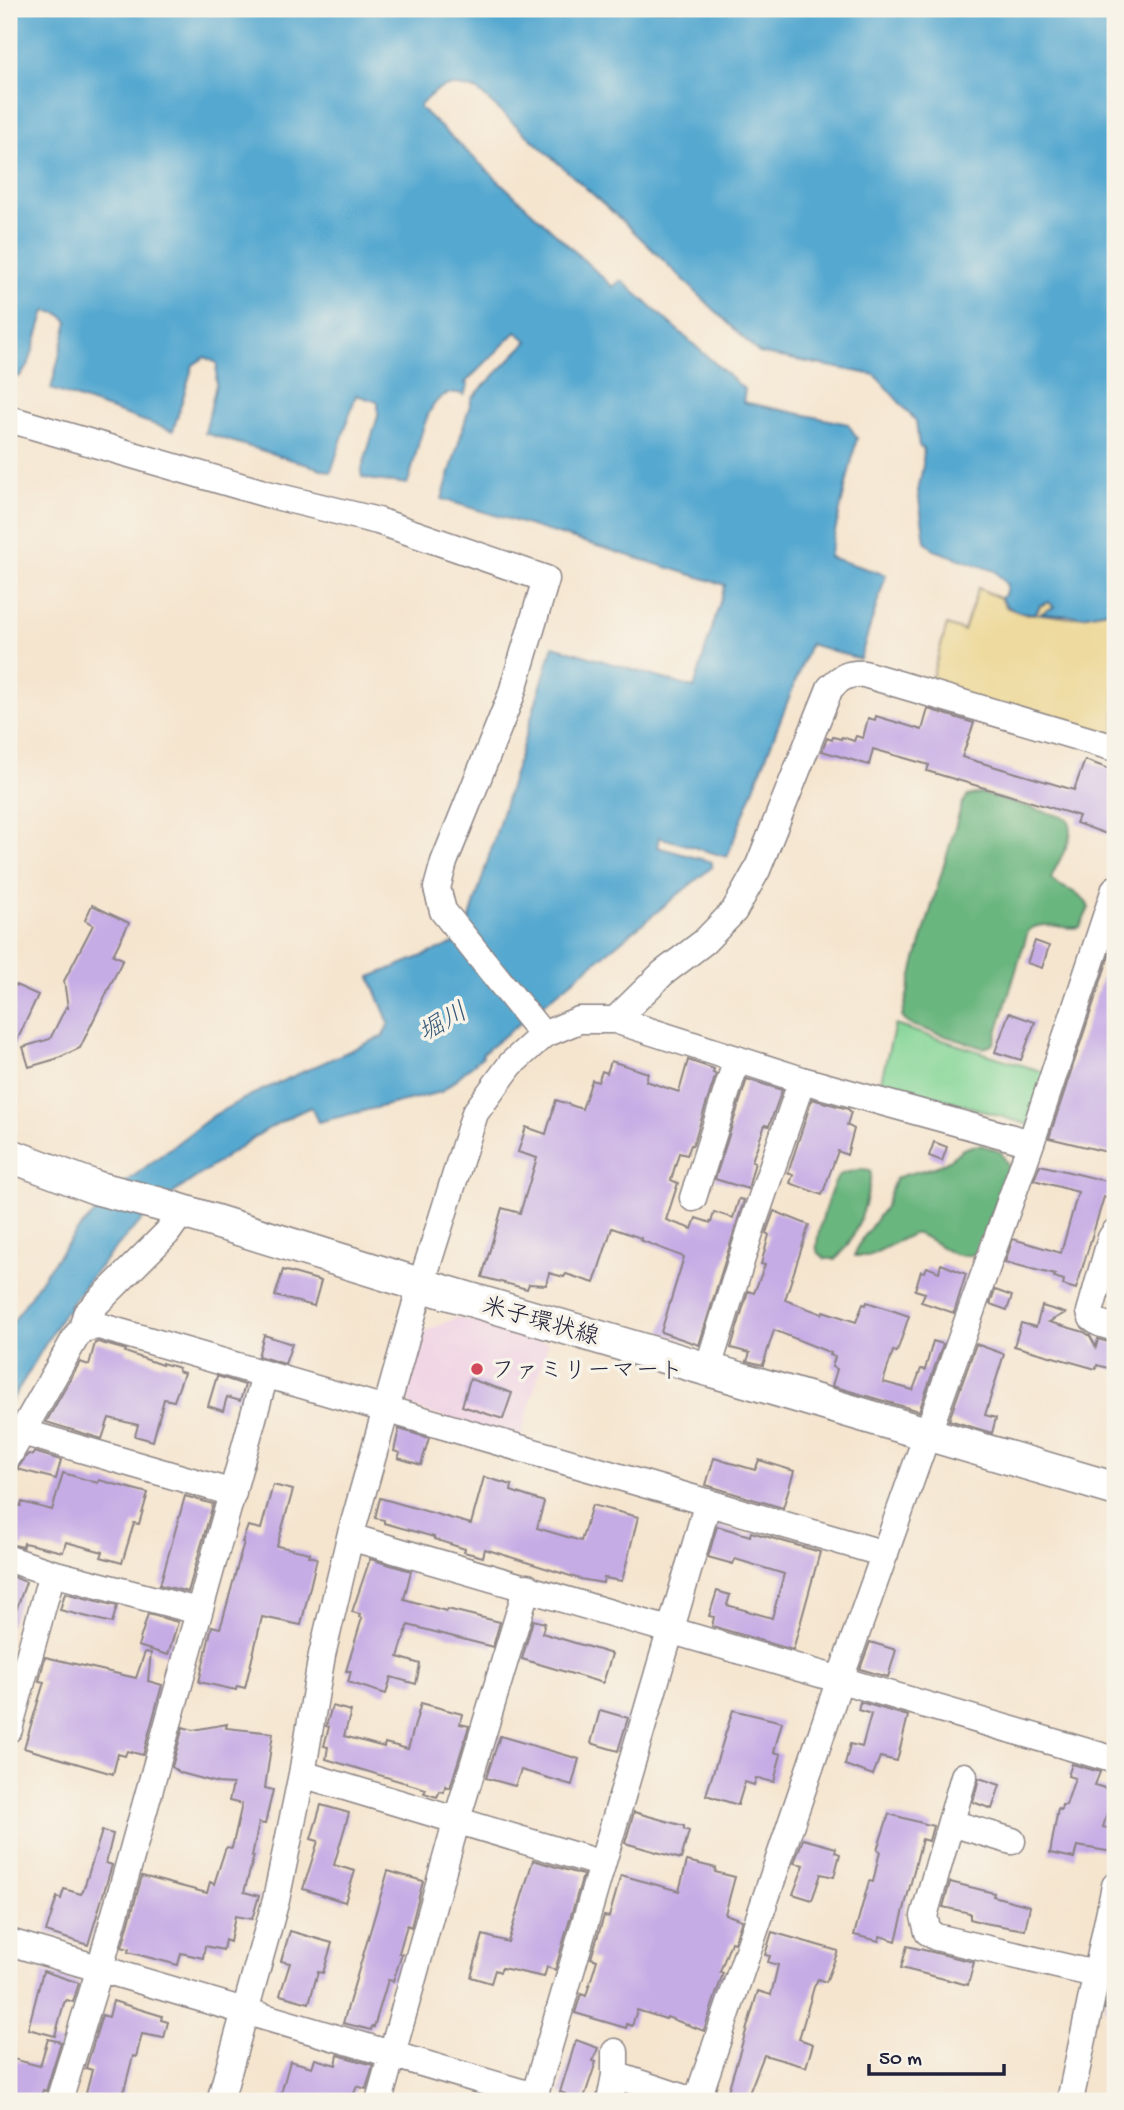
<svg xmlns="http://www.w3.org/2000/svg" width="1124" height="2110" font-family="'Gochi Hand','Klee One',sans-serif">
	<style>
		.built { fill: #f0d0e4 }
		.green { fill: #83d596; stroke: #527c68; stroke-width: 2 }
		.forest { fill: #6ab67f; stroke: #466c5d; stroke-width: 2 }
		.sand { fill: #eeda9e; stroke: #887e6c; stroke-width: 2 }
		.water { fill: #55a8d0; stroke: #3c6586; stroke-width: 2 }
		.building { fill: #c6ace5 }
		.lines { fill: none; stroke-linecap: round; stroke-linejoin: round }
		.minor-casing { stroke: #8c8485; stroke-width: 29 }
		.major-casing { stroke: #8c8485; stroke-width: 36 }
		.minor { stroke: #fff; stroke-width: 26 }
		.major { stroke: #fff; stroke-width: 33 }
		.poi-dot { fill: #d1495b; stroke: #f7f3e8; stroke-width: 2.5 }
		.labels { text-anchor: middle; stroke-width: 7; stroke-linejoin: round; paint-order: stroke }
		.street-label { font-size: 24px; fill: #22223b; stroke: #f7f3e8 }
		.poi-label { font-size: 24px; fill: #22223b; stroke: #f7f3e8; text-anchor: start }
		.water-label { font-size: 26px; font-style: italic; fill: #365877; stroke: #f7f3e8 }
	</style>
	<rect width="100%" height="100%" fill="#f7f3e8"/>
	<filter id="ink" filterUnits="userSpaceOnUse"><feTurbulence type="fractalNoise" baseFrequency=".0143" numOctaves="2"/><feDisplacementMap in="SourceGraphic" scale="14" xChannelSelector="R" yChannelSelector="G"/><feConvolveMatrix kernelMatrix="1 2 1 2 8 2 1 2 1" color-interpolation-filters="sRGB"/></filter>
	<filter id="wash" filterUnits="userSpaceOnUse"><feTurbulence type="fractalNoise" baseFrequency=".00686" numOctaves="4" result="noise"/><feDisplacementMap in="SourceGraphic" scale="28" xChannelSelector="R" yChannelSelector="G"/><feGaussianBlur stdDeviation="1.57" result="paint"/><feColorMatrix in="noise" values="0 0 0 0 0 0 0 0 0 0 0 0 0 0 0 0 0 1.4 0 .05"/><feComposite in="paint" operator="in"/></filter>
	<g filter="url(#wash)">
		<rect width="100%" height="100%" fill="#f5e5cf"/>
		<!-- built -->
		<path class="built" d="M458 1317 548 1343 520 1439 412 1408 406 1396 424 1332Z"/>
		<!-- green -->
		<path class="green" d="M895 1025 1050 1074 1033 1126 881 1080Z"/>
		<!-- forest -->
		<path class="forest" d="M980 793 1067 818C1080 835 1056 861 1051 879 1064 892 1082 889 1089 908L1080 927C1063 931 1042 918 1028 931L994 1043 990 1046 983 1048 911 1025 907 1023 902 1017 915 963 962 804 968 796Z
			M981 1145 1001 1152 1009 1168 978 1253C950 1263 941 1242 918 1234H912L869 1256H855L857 1247 886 1205 895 1179C905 1172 929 1171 942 1164 959 1155 959 1146 981 1145Z
			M862 1169 870 1170 871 1175C867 1204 858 1237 836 1259H825L817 1251C815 1239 831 1183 840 1175 846 1171 856 1171 862 1169Z"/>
		<!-- sand -->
		<path class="sand" d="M978 588 1000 598 1007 608 1024 614H1036L1040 606 1049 602 1053 607 1041 614 1069 618 1115 610V736L929 687 947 625 964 631Z"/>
		<!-- water -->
		<path class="water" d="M9 9H1115V609L1082 616 1040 614 1054 607 1049 602 1040 605 1036 613C1022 613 1007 611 1001 598L1005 595 1007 585 995 571 934 550 925 541 918 491 923 465V448L919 446 916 421 875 375 759 353 628 226 478 91C451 82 437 84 419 107L613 287 621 280 745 390 743 402 848 424 857 438 829 557 886 575 860 659 810 644 727 857 659 837 657 847 712 862V867L482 1054 483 1056 441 1092 318 1122 311 1107C278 1121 252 1138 223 1159 206 1171 187 1183 170 1196 131 1226 99 1266 69 1306L76 1311 74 1315 65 1311 9 1405V1328L45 1274 77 1231 126 1182 214 1115 249 1096 383 1036 389 1023 370 977 455 943 467 928 553 646 694 688 725 585 442 499 472 398 528 341 516 332 465 383 468 385 464 395C423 378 418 461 407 484 392 481 376 482 362 477L361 472 378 416V402L356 395 331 472 205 433 216 384 217 363 205 357 193 365 173 431 51 389 68 321 58 313 45 311 28 366 19 377 9 375Z"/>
		<g id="blocks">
			<!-- building -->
			<path class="building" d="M928 709 974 723 962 757 1074 790 1085 760 1115 771V837L1076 823 1079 816 927 771 929 765 873 749 869 765 822 751 827 738 832 740 833 737 841 739 842 737 854 741 856 736 863 738 868 718 875 720 876 716 922 730Z
				M92 905 129 923 113 955 123 959 80 1048 56 1059 29 1067 23 1047 50 1039 66 1007 68 1008 64 981 93 925 85 920Z
				M1035 941 1049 946 1042 968 1027 963Z
				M1113 944H1115V1154L1049 1138Z
				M9 982 38 995 9 1058Z
				M1009 1013 1035 1022 1021 1060 995 1052Z
				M688 1060 714 1069 713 1073 716 1074 693 1145H691L687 1155 679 1153 671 1180 678 1183 666 1220 692 1229 696 1218 711 1223 714 1212 733 1218 739 1199 744 1200 699 1345 661 1332 684 1257 640 1240 641 1238 612 1228 594 1283 566 1274 564 1277 549 1273 546 1285 529 1284 527 1289 482 1277 502 1208 520 1213 537 1158 518 1152 526 1127 546 1134 556 1100 582 1109 592 1080 598 1082 602 1071 607 1073 611 1061 648 1073 646 1081 679 1092Z
				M747 1079 782 1090 769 1126 765 1125 752 1161 755 1162 748 1189 715 1179Z
				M812 1099 848 1109 851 1112 847 1125 854 1129 847 1155 838 1151 822 1195 790 1183 793 1175 788 1173Z
				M934 1142 947 1147 942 1161 929 1156Z
				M1040 1165 1115 1183V1200L1104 1197 1076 1289 1063 1285 1064 1280 1054 1277 1055 1275 1005 1262 1013 1239 1061 1253 1078 1192 1034 1180Z
				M774 1211 809 1225 785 1300 822 1314 823 1311 856 1322 863 1304 866 1305 867 1302 909 1316 897 1352 893 1351 883 1382 913 1390 921 1369 925 1370 933 1341 943 1344 919 1411 832 1386 837 1369 832 1367 835 1357 830 1355 831 1353 774 1330 763 1365 747 1361 750 1353 731 1348 748 1291 754 1293 765 1265 761 1264 769 1235 766 1233Z
				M941 1264 966 1274 954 1313 921 1302 925 1293 915 1290 921 1271 925 1272 927 1267 939 1272Z
				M283 1270 321 1281 314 1306 275 1296Z
				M995 1290 1012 1296 1007 1310 990 1304Z
				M1042 1306 1065 1313 1049 1322 1084 1332 1090 1336 1096 1347 1098 1339 1115 1344V1370L1097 1365 1096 1369 1014 1346 1021 1323 1036 1327Z
				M264 1335 292 1344 285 1364 258 1356Z
				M98 1342 126 1350 125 1352 162 1365V1363L179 1368 178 1371 184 1373 174 1401 164 1399 153 1441 135 1436 138 1425 109 1418 102 1439 46 1422 80 1362 89 1365 95 1343Z
				M976 1344 1004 1354 985 1415 996 1418 992 1433 949 1420Z
				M217 1376 245 1385 240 1401 227 1397 223 1411 208 1406Z
				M470 1379 512 1393 503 1419 462 1406Z
				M399 1429 429 1438 421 1465 398 1458 400 1453 394 1451Z
				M34 1452 61 1460 56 1479 17 1469 28 1454 33 1455Z
				M714 1458 755 1470 759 1460 794 1471 783 1508 706 1485Z
				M63 1473 98 1483 99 1480 148 1493 139 1524 134 1523 122 1563 101 1557 103 1552 66 1542 63 1552 24 1543 23 1547 9 1544V1503L21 1506 22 1502 52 1510Z
				M484 1477 512 1485 511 1491 544 1502 537 1528 581 1541 592 1505 638 1517 622 1581 604 1578 603 1583 580 1579 485 1549 483 1557 464 1552 465 1549 434 1539V1537L384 1523V1520L375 1518 380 1498 471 1524Z
				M273 1485 293 1490 277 1546 310 1553 309 1556 317 1558 301 1625 262 1617 245 1688 237 1686 236 1690 199 1682 212 1626 220 1628 223 1619 244 1542H242L248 1526 261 1529Z
				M185 1496 213 1504 188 1592 160 1585Z
				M717 1526 750 1536 751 1532 820 1552 793 1650 712 1626 714 1617 709 1616 717 1591 730 1595 727 1605 772 1618 784 1574 735 1559 733 1564 708 1557Z
				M370 1559 411 1571 404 1599 446 1611 447 1609 500 1622 493 1647 408 1625 398 1657 420 1664 416 1684 391 1677 386 1694 348 1682 351 1671H346L362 1618 359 1617 360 1614 352 1612Z
				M9 1575 26 1582 11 1625H9Z
				M65 1593 117 1606 112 1623 60 1610Z
				M148 1614 178 1622 168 1655 138 1646Z
				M533 1620 545 1623 542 1633 612 1654 603 1683 522 1659Z
				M870 1642 896 1650 888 1677 860 1669Z
				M145 1652 151 1653 148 1681 162 1685 143 1755 127 1751 125 1756 118 1754 113 1774 24 1748 44 1682 39 1681 45 1657 136 1678Z
				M860 1702 908 1716 897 1761 880 1757 873 1775 845 1765 850 1744 862 1747 871 1714 858 1710Z
				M421 1703 462 1714 460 1724 469 1726 450 1788 445 1786 444 1792 440 1791 437 1797 424 1793 426 1789 326 1759 328 1747 324 1746 329 1727 326 1726 332 1706 351 1711 344 1736 384 1747 385 1743 408 1749Z
				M600 1710 628 1718 618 1751 591 1743Z
				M733 1710 782 1722 774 1752 781 1754 774 1782 756 1778 754 1785 745 1782 738 1805 706 1795Z
				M227 1724 226 1728 273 1733 265 1788 273 1790 265 1824 259 1823 252 1856H254L244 1892 259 1896 252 1919 235 1916 230 1942 225 1940 223 1950 205 1946 203 1958 181 1953 178 1965 128 1952 129 1949 122 1947 142 1876 207 1893 210 1882 214 1884 225 1850 227 1847 232 1848 242 1804 229 1801 233 1784 218 1783 181 1773 172 1767 183 1727 193 1730Z
				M500 1736 579 1759 572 1785 521 1770 515 1786 486 1778Z
				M1072 1764 1100 1772 1095 1785 1114 1791 1103 1827 1115 1830 1113 1852 1077 1846 1074 1858 1050 1853 1058 1809 1061 1810 1062 1805H1066L1075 1778 1068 1776Z
				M979 1778 1000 1785 992 1809 973 1802Z
				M321 1805 349 1813 334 1865 355 1871 345 1902 303 1889 318 1841 311 1839Z
				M634 1812 684 1826V1829L689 1831 681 1859 625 1843Z
				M889 1814 933 1826 929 1841 922 1839 896 1941 880 1936 879 1941 854 1935 869 1881 873 1882 880 1851 877 1850Z
				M102 1831 113 1834 106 1863 112 1865 88 1945 46 1932 57 1897 61 1899 64 1889 81 1894 83 1891Z
				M803 1839 836 1848 835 1852 840 1854 834 1877 821 1874 812 1900 793 1894 804 1865 794 1863Z
				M533 1860 583 1875 555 1970 547 1967 544 1977 502 1968 500 1972 495 1970 491 1983 471 1977 483 1935 508 1942Z
				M687 1861 716 1868 715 1872 735 1877 725 1914 742 1920 734 1943 731 1942 720 1972 723 1973 704 2031 667 2017 666 2019 637 2010 632 2026 627 2024 626 2028 575 2013 581 1994 586 1996 597 1960 591 1958 604 1916 609 1917 621 1875 679 1891Z
				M388 1871 423 1881 411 1927 407 1925 399 1953 402 1954 393 1981 388 1980 374 2027 372 2026 371 2030 343 2023Z
				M950 1882 994 1893 993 1896 1030 1906 1025 1930 984 1923 970 1919V1913L943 1907Z
				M290 1931 332 1943 323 1973 318 1972 309 2003 280 1995 290 1963 281 1961Z
				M772 1932 838 1951 826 1982 818 1979 814 1987 799 2039 813 2044 806 2067 764 2055 746 2101H725L758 1991 771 1995 778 1965 768 1962 770 1956 765 1955Z
				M907 1946 974 1962 968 1985 901 1968Z
				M43 1971 79 1983 73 2002 67 2000 64 2003 55 2036 28 2029Z
				M1110 1987 1115 1989V2012L1105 2009Z
				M113 2001 162 2016 161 2020 168 2022 164 2038 142 2034 136 2057 133 2056 122 2098H119L118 2101H84L92 2070 86 2068 102 2015 109 2017Z
				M48 2039 61 2042 46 2091 43 2090 41 2097 39 2099 30 2097 29 2101 9 2095V2058L40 2066Z
				M576 2040 598 2048 593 2061 596 2062 583 2101H564L565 2094 560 2092Z
				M338 2055 373 2065 366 2089 357 2086 351 2101H279L290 2061 312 2067 315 2059 336 2065Z"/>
		</g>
	</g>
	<g filter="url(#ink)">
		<use href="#blocks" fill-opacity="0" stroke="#8c8485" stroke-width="2"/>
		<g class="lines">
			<defs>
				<path id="minor" d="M9 419 267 494 378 521 546 579 511 696 444 862 437 888 443 911 543 1035
					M615 1020 663 973 704 942 734 911 757 870 830 688C841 677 848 673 864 674L1115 748
					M693 1198 737 1059
					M1115 1232 1111 1238 1090 1312 1092 1318 1099 1323 1115 1328
					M82 1329 86 1314 167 1233 182 1212
					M708 1368 751 1229 802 1080
					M22 1432 233 1493
					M9 1455 77 1335 82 1329 99 1326 885 1554
					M350 1537 1115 1760
					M9 1559 52 1573 198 1611
					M9 1729 52 1573
					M302 1774 602 1864
					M964 1776 924 1916 928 1932 936 1937 1095 1974
					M951 1823 1012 1841
					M9 1942 534 2096
					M615 2075 693 2101
					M59 2101 100 1968 265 1375
					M220 2101 276 1900 302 1774 322 1655 350 1537 421 1285 475 1113 511 1064 543 1035 579 1020H615L802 1080 1031 1143
					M379 2101 457 1819 527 1587
					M533 2101 708 1502
					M610 2101 615 2075V2052
					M697 2101 840 1679 1031 1143 1115 889
					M1070 2101 1115 1886"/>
				<path id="major" d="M9 1155 97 1188 159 1204 421 1285 1115 1489"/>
			</defs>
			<!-- minor casing -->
			<use href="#minor" class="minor-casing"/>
			<!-- major casing -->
			<use href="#major" class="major-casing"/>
			<!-- minor -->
			<use href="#minor" class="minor"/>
			<!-- major -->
			<use href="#major" class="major"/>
		</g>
	</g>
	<!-- markers -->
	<circle class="poi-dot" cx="477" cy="1369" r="7"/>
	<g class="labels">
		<!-- street labels -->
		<g class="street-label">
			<text transform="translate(541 1320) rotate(16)" y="8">米子環状線</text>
		</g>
		<!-- poi labels -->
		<g class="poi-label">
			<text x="491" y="1377">ファミリーマート</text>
		</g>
		<!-- water labels -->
		<g class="water-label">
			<text transform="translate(442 1021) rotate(-30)" y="9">堀川</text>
		</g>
	</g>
	<!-- margin -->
	<rect width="1124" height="2110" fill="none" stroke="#f7f3e8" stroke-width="35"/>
	<!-- scale -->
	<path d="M869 2064v10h135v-10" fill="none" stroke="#22223b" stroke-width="3.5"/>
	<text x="879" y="2064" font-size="21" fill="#22223b" stroke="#f7f3e8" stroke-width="5" paint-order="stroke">50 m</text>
</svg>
